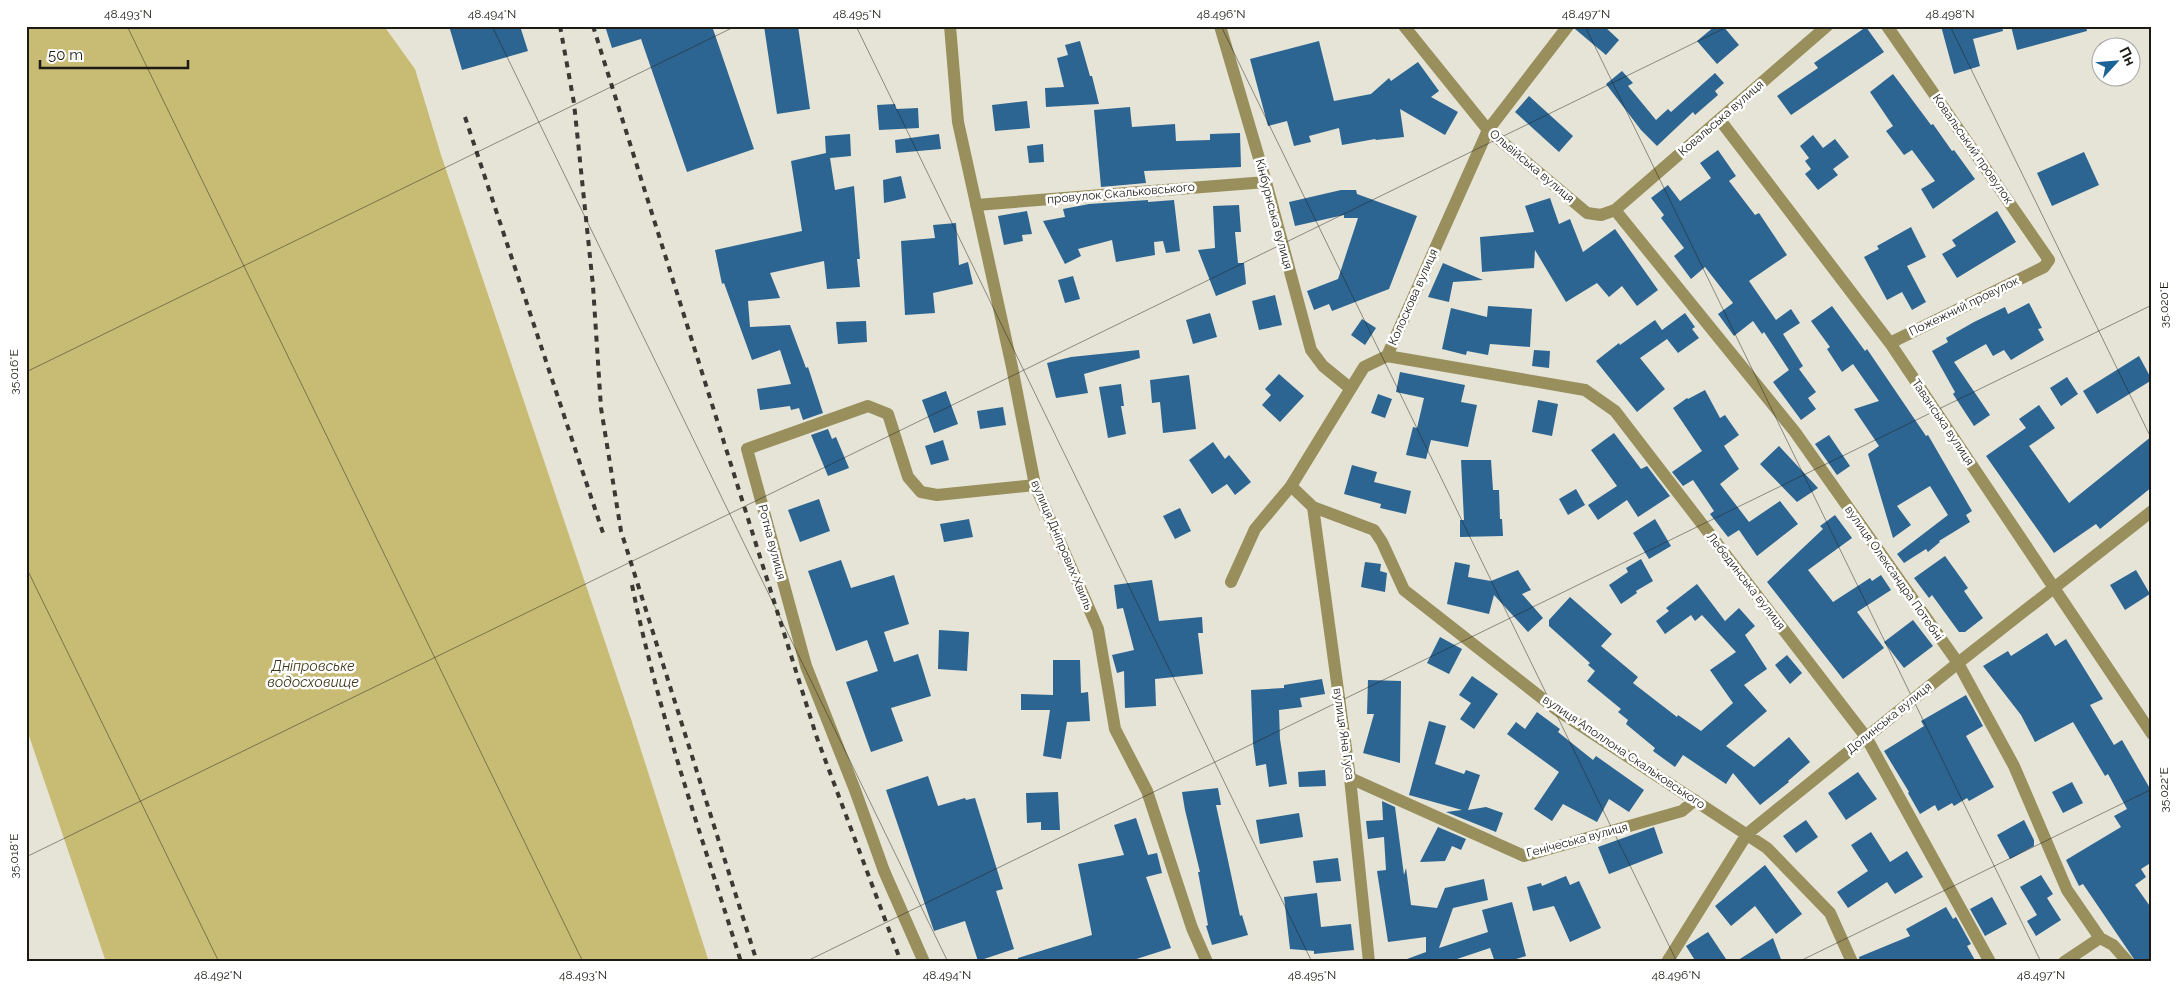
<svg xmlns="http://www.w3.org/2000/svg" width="2178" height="988" font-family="Raleway,sans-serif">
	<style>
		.water { fill: #c8bb74 }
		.building { fill: #2d6592 }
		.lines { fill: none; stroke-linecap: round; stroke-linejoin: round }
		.minor { stroke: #988f5d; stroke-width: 12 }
		.rail { stroke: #3a3933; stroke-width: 4; stroke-dasharray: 6 6; stroke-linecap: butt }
		.ticks { fill: none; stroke: #1c1b16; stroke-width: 1; stroke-opacity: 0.45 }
		.labels { text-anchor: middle; stroke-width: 5; stroke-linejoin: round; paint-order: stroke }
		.street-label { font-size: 12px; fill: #1c1b16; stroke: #fff }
		.water-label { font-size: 14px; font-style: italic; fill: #3b3616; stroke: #fff }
		.neatline { fill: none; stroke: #1c1b16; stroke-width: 2 }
		.ticks-label { font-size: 12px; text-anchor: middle; fill: #1c1b16 }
	</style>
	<rect width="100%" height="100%" fill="#e6e4d6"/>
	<!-- water -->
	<path class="water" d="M26 26H384L415 69 441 155 631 719 709 962H106L26 727Z"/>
	<!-- building -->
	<path class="building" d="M449 26H520L528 51 462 70Z
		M605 26H712L754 149 687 172 641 39 612 48Z
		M764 26H798L810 109 777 114Z
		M1576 26H1604L1619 40 1606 55 1575 29Z
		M1715 26H1723L1739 45 1717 64 1697 41Z
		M1941 26H2002L2003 31 1973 39 1980 66 1954 74Z
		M2011 26H2086L2087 31 2017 50Z
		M1866 27 1884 52 1791 115 1777 96 1818 68 1814 63Z
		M1080 41 1090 76H1092L1099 104 1046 107 1045 88 1064 87 1057 58 1068 55 1065 45Z
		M1319 41 1334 101 1371 94 1389 78 1391 81 1418 62 1439 91 1431 97 1458 112 1445 135 1400 109 1404 137 1376 140 1375 139 1342 145 1339 128 1309 136 1311 142 1294 146 1287 121 1268 126 1250 59Z
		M1622 71 1633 83 1628 86 1656 120 1668 109 1671 112 1715 73 1724 83 1715 91 1718 95 1695 115 1693 112 1657 146 1641 130 1606 84Z
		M1893 74 1931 125 1933 124 1952 151 1954 150 1975 179 1933 209 1921 189 1935 181 1912 150 1904 155 1886 131 1893 126 1870 92Z
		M1529 96 1573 136 1559 152 1515 112Z
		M1027 101 1030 128 995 131 992 105Z
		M895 104 896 109 918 108 919 128 879 130 877 105Z
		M1130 107 1132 127 1175 124 1176 141 1210 140V134L1240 133 1241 167 1144 171 1146 183 1101 187 1094 110Z
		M850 134 851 156 830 158 835 190 854 186 860 259H857L860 287 827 289 824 261 770 273 780 298 748 301 750 327 790 325 806 368 808 367 823 413 803 420 799 408 791 410 790 406 760 410 757 389 791 384 780 350 752 360 724 283 722 284 715 250 802 231 791 161 826 153 825 136Z
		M939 134 941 149 896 153 895 140Z
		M1813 135 1823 148 1835 139 1849 157 1833 169 1838 175 1818 190 1805 174 1811 169 1805 161 1809 158 1800 146Z
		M1043 144 1044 162 1029 163 1027 146Z
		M1718 150 1736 176 1729 181 1755 215 1759 213 1787 255 1749 281 1776 320 1791 309 1800 323 1783 334 1803 366 1799 369 1816 392 1808 398 1816 409 1801 420 1773 382 1789 370 1764 332 1762 334 1753 321 1734 336 1718 314 1733 303 1705 267 1691 279 1674 256 1684 248 1661 218 1664 215 1651 198 1668 185 1680 201 1711 178 1700 163Z
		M2084 152 2099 185 2052 206 2037 173Z
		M901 176 906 198 884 203 883 180Z
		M1341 190H1356L1357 194 1417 216 1389 289 1332 311 1329 304 1314 310 1307 291 1338 279 1358 218H1344V215L1295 226 1289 202Z
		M1550 198 1559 224 1570 219 1583 252 1615 229 1658 290 1637 306 1622 286 1609 297 1597 283 1566 302 1535 250 1534 268 1482 272 1480 237 1534 232 1525 206Z
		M1148 200V202L1174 200 1180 251 1166 253 1163 241 1154 242 1155 255 1116 262 1112 240 1078 249 1081 256 1065 264 1043 221 1065 217 1063 209 1089 204Z
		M1239 205 1241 232H1235L1238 263H1244L1246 284 1216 296 1198 250 1215 248 1213 206Z
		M1027 211 1032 234 1022 235 1023 241 1004 245 998 216Z
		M1997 211 2016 242 1957 278 1942 254 1956 246 1952 240Z
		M956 223 959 265 968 262 973 284 933 293 935 313 905 315 901 241 935 238 933 225Z
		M1911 227 1926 257 1907 266 1926 302 1912 310 1902 292 1887 300 1864 257 1879 249 1877 246Z
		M1443 263 1483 280 1453 282 1449 302 1428 297Z
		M1073 276 1080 299 1065 303 1058 280Z
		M1275 295 1282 325 1259 330 1252 301Z
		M2029 303 2042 328 2038 329 2044 340 2011 360 2004 350 1993 356 1986 344 1954 362 1990 415 1974 426 1953 394 1955 392 1932 351 1948 342 1946 338 1974 322 2005 307 2008 314Z
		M1488 306 1532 309 1530 347 1490 344 1488 355 1467 351 1466 355 1442 349 1451 308 1487 317Z
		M1832 306 1865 351 1867 349 1926 436 1928 435 1972 511 1966 515 1970 522 1939 541 1940 542 1928 552 1926 549 1904 563 1897 554 1948 515 1930 486 1897 506 1911 525 1893 538 1868 454 1879 446 1854 409 1879 401 1853 364 1842 372 1827 349 1830 347 1811 321Z
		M1210 313 1217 337 1193 344 1186 320Z
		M1685 313 1695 327 1692 329 1699 338 1678 353 1667 339 1640 358 1665 389 1637 412 1596 361 1619 343 1620 345 1655 320 1662 330Z
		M1362 319 1376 328 1365 345 1351 335Z
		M866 321 867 342 838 344 836 322Z
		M1139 350 1140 358 1084 374 1088 393 1056 398 1047 363 1071 357Z
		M1534 350 1550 351 1549 368 1532 366Z
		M2139 356 2152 380 2097 414 2083 391Z
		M1400 372 1465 385 1461 402 1477 405 1468 447 1431 440 1426 459 1406 455 1413 427 1417 428 1424 398 1396 392Z
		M1279 374 1304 396 1280 422 1262 405 1271 395 1265 389Z
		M1189 375 1196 429 1163 433 1160 402 1152 403 1150 380Z
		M2067 377 2078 394 2061 406 2050 388Z
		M1121 384 1124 406H1121L1126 434 1108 438 1099 387Z
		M1705 390 1720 418 1725 415 1739 435 1724 446 1739 469 1720 484 1749 522 1780 501 1798 524 1757 556 1739 530 1728 537 1710 514 1714 511 1693 480 1683 486 1672 472 1702 451 1673 408 1687 398 1688 399Z
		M946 391 958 424 934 433 922 400Z
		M1378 394 1392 399 1385 418 1371 413Z
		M1538 400 1558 404 1552 436 1532 432Z
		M2039 405 2055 428 2029 446 2069 503 2152 436V487L2100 529 2096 524 2054 553 1986 456 2026 428 2019 419Z
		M1003 407 1006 425 980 429 977 411Z
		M828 429 832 439 836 437 849 468 828 476 811 435Z
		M1614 433 1641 469 1647 466 1670 496 1638 517 1627 500 1598 520 1588 505 1617 486 1591 450Z
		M1829 435 1850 466 1837 475 1815 444Z
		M943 440 949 460 931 465 925 446Z
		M1213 442 1225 459 1229 455 1251 482 1235 495 1227 484 1212 494 1189 460Z
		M1779 446 1818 488 1797 502 1760 464Z
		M1461 460H1491L1493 490H1499L1500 519H1502L1503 536 1460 537V520H1464Z
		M1352 465 1377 472 1374 482 1411 491 1406 514 1380 508 1381 504 1344 494Z
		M1576 489 1585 505 1568 515 1559 499Z
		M819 499 830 531 800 542 788 510Z
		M1180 508 1191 531 1175 539 1163 516Z
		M1835 515 1852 538 1808 570 1833 602 1870 578 1872 581 1881 575 1891 590 1857 612 1884 648 1843 679 1767 582 1823 529 1820 526Z
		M969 519 973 537 944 542 940 524Z
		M1655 519 1671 546 1649 559 1633 533Z
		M1945 556 1968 588 1964 591 1983 618 1965 632H1959L1932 595 1929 598 1914 578Z
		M1641 559 1653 581 1636 591 1637 593 1621 604 1609 585 1628 572 1626 568Z
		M841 560 851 588 894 575 909 624 884 632 894 662 918 654 931 696 891 708 903 741 871 752 846 682 878 671 867 640 836 651 808 571Z
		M1365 562 1381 564 1380 571 1387 573 1385 592 1361 587Z
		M1455 562 1470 565 1468 577 1491 581 1518 570 1531 590 1522 594 1543 618 1528 632 1494 595 1489 614 1447 604Z
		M2136 570 2150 594 2125 610 2110 585Z
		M1152 580 1159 621 1202 617 1203 633H1198L1203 674 1155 679 1156 706 1125 708 1124 671 1117 673 1112 655 1134 650 1123 608 1117 609 1114 585Z
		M1697 584 1725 621 1739 608 1755 626 1745 635 1767 669 1744 685 1767 711 1726 746 1754 767 1789 737 1810 762 1788 781 1789 782 1760 805 1733 773 1726 784 1683 755 1675 767 1653 751 1655 748 1626 724 1628 720 1618 712 1621 709 1587 681 1595 671 1588 665 1590 663 1549 626V620L1570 597 1612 634 1601 646 1638 677 1633 683 1677 717 1678 715 1701 731 1733 703 1710 670 1736 652 1702 615 1695 621 1691 615 1665 634 1656 621 1669 611 1666 608Z
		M1913 620 1933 646 1904 668 1884 642Z
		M939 630 969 632 967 671 938 669Z
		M2047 633 2055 646 2066 639 2103 699 2090 705 2114 745 2122 740 2152 792V862L2141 869 2146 877 2135 885 2152 909V962H2136L2083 884 2079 886 2066 860 2121 827 2114 816 2127 809 2108 774 2105 776 2073 722 2035 742 2021 715 1983 666 2008 651 2011 656Z
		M1440 637 1462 649 1449 674 1427 663Z
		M1787 655 1802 673 1790 684 1775 665Z
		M1053 660H1080L1081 693 1088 692 1090 721 1067 722 1061 759 1043 756 1050 710H1021V694L1053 695Z
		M1472 676 1498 694 1474 729 1460 719 1471 703 1459 695Z
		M1322 679 1325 694 1300 698 1302 707 1279 710 1280 739 1287 784 1269 787 1266 764 1256 766 1253 743 1251 690 1284 688V685Z
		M1368 680 1401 681 1400 763 1363 753 1374 714H1367Z
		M1966 695 1983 726 1966 736 1994 787 1969 801 1967 798 1954 806 1952 803 1938 811 1935 805 1920 814 1908 793 1909 792 1884 751 1924 726 1921 721Z
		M1537 712 1560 729 1558 732 1593 760 1596 756 1644 790 1629 812 1609 799 1597 822 1563 804 1552 821 1534 809 1559 772 1507 734 1516 722 1525 729Z
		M1429 721 1446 726 1435 764 1464 774 1466 770 1480 775 1468 810 1486 807 1503 813 1496 832 1446 812 1462 810 1409 795Z
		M1325 770 1326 786 1299 787 1298 772Z
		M1858 772 1877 799 1846 820 1828 793Z
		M928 776 938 806 965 798 966 800 975 798 1003 889 996 891 1014 949 978 961 965 921 934 931 886 790Z
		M2072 782 2083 803 2063 813 2052 792Z
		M1218 788 1221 805H1216L1240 916 1242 915 1248 935 1212 945 1206 926 1208 925 1198 872H1200L1185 810 1182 792Z
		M1058 792 1060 830H1041V822L1027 823 1026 793Z
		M1382 801 1395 807 1404 875 1406 868 1411 905 1437 908 1445 888 1484 879 1488 900 1453 908 1439 948 1488 932 1482 910 1512 902 1526 956 1506 962H1495L1490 948 1448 962H1407V959L1426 952V937L1388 942 1377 871 1386 870 1384 837 1368 839 1366 821 1383 820Z
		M1299 813 1303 837 1260 844 1256 820Z
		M1136 818 1148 855 1157 853 1162 873 1146 877 1171 948 1127 962H1018V958L1092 935 1078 864 1124 855 1114 825Z
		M1806 820 1818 837 1796 853 1783 836Z
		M2024 820 2034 840V846L2010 859 1997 835Z
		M1438 827 1466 839 1461 850 1452 846 1445 861 1420 862Z
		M1654 827 1663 853 1609 874 1598 847Z
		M1871 832 1890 862 1907 851 1923 877 1895 894 1887 882 1848 908 1837 892 1868 871 1851 845Z
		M1338 858 1341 881 1316 883 1313 861Z
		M1765 865 1802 914 1776 934 1755 906 1731 926 1715 906Z
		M2041 875 2053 894 2047 898 2061 920 2036 936 2027 921 2037 915 2020 887Z
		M1566 876 1570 885 1579 881 1601 928 1570 942 1554 906 1533 911 1527 887 1541 883 1542 886Z
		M1317 893 1321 927 1351 924 1354 950 1314 954V951L1290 949 1284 897Z
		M1992 897 2007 924 1985 936 1970 909Z
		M1946 907 1953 919 1956 917 1971 944 1967 946 1976 962H1860L1859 957 1910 936 1906 929Z
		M1708 932 1728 962H1696L1686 946Z
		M1773 938 1782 962H1735Z"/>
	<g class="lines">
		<!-- minor -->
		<path class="minor" d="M950 26 958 122 1012 367 1035 485 1098 629 1115 729 1147 791 1192 928 1207 962
			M1220 26 1266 182 1311 350 1323 366 1350 388
			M1404 26 1488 130 1587 213 1601 215 1615 210 1827 26
			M1887 26 2049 260 2044 267 1890 343
			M1720 120 1890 343 2152 734
			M976 205 1266 182
			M1615 210 1795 432 1958 663 2014 766 2067 890 2100 938 2113 945 2128 962
			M1387 356 1585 390 1615 411 1866 737 1990 962
			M1291 486 1313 507 1374 530 1382 542 1404 590 1557 710 1767 848 1830 913 1852 962
			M1313 507 1350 778 1369 962
			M1231 582 1255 529 1291 486 1364 367 1387 356 1488 130 1568 26
			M1350 778 1524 856 1682 811 1695 800
			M924 962 884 871 855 790 806 666 747 449 868 406 888 414 908 477 921 492 937 495 1035 485
			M1667 962 1747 834 1958 663 2152 511
			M2064 962 2100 938"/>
		<!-- rail -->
		<path class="rail" d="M560 26 574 103 593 286 601 408 621 531 757 962
			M593 26 817 738 901 962
			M465 117 604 536
			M632 585C658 713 702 837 741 962"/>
	</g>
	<!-- ticks -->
	<path class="ticks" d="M127 26 583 962M492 26 948 962M856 26 1312 962M1221 26 1677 962M1585 26 2041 962M1950 26 2152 440M26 372 736 26M26 567 219 962M26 857 1729 26M805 962 2152 305M1798 962 2152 789"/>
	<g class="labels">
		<!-- street labels -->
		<g class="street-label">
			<text transform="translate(1721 118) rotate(-41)" y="4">Ковальська вулиця</text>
			<text transform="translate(1973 149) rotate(55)" y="4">Ковальський провулок</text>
			<text transform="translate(1532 166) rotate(40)" y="4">Ольвійська вулиця</text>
			<text transform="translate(1121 193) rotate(-5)" y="4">провулок Скальковського</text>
			<text transform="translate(1274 214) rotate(75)" y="4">Кінбурнська вулиця</text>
			<text transform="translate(1413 297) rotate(-66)" y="4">Колоскова вулиця</text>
			<text transform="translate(1964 306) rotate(-26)" y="4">Пожежний провулок</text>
			<text transform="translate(1943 422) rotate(56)" y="4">Таванська вулиця</text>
			<text transform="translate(772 542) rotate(75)" y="4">Ротна вулиця</text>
			<text transform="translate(1062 545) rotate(67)" y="4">вулиця Дніпрових Хвиль</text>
			<text transform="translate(1894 573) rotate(55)" y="4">вулиця Олександра Потебні</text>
			<text transform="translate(1746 581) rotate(52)" y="4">Лебединська вулиця</text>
			<text transform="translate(1889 718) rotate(-39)" y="4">Долинська вулиця</text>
			<text transform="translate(1344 734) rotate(82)" y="4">вулиця Яна Гуса</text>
			<text transform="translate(1624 752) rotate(34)" y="4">вулиця Аполлона Скальковського</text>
			<text transform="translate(1577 840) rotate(-15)" y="4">Генічеська вулиця</text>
		</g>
		<!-- water labels -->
		<g class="water-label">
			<text x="313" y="671">Дніпровське<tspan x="313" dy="16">водосховище</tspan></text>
		</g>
	</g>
	<!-- border -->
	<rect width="2178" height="988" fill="none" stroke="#ffffff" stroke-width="55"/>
	<!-- north arrow -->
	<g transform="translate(2116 62) rotate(64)"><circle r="24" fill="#ffffff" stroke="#a4a4a2"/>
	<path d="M0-4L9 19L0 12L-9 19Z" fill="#1a6396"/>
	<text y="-8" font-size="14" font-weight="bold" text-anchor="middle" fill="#1c1b16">Пн</text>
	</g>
	<!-- scale -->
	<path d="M40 60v8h148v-8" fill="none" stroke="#1c1b16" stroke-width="2.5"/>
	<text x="48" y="60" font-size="15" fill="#1c1b16" stroke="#ffffff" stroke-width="4" paint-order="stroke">50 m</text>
	<rect x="28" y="28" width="2122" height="932" class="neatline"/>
	<g class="ticks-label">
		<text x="128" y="18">48.493°N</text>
		<text x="492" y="18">48.494°N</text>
		<text x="857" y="18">48.495°N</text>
		<text x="1221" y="18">48.496°N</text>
		<text x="1586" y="18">48.497°N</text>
		<text x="1950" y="18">48.498°N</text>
		<text transform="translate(2164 305) rotate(-90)" y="4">35.020°E</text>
		<text transform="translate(14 372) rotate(-90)" y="4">35.016°E</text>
		<text transform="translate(2164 790) rotate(-90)" y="4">35.022°E</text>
		<text transform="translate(14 856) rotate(-90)" y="4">35.018°E</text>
		<text x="218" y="979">48.492°N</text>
		<text x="583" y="979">48.493°N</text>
		<text x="947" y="979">48.494°N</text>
		<text x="1312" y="979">48.495°N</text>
		<text x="1676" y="979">48.496°N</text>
		<text x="2041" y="979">48.497°N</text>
	</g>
</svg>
